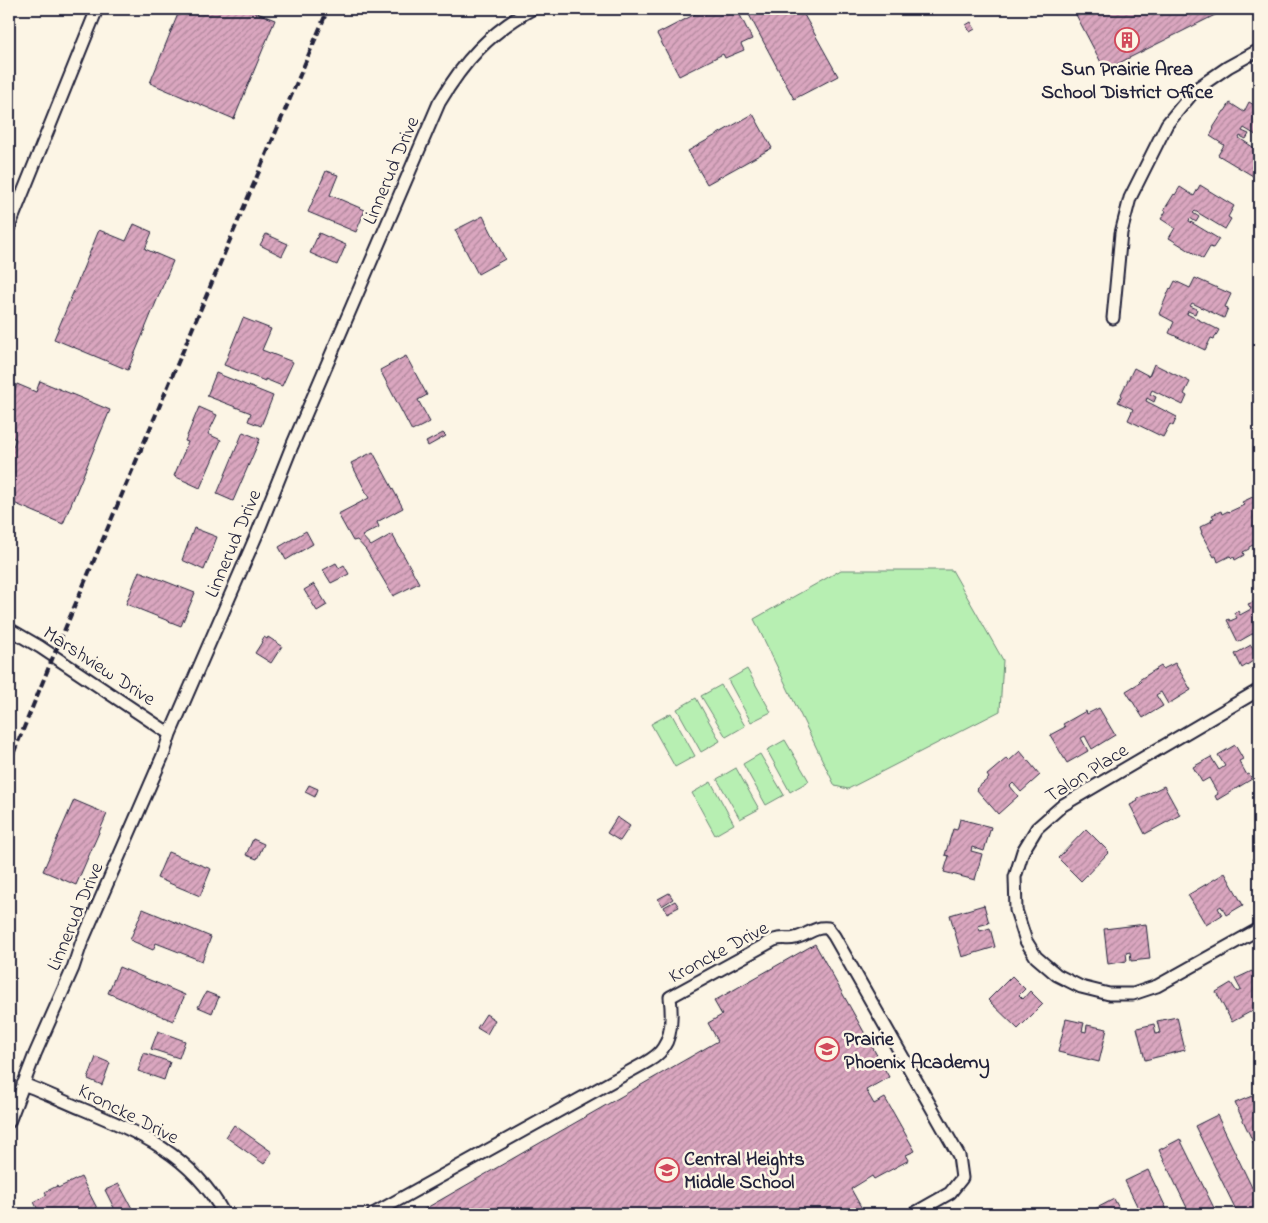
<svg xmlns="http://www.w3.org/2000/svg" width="1268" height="1223" font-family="'Indie Flower',sans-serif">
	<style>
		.grass { fill: #b7efb2; stroke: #6c8876 }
		.building { fill: url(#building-hatch); stroke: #22223b }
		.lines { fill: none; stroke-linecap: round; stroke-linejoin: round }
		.minor-casing { stroke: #22223b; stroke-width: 15 }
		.minor { stroke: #fcf5e5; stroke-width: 11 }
		.rail { stroke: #22223b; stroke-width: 4; stroke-dasharray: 8 4; stroke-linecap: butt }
		.labels { text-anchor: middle; stroke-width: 5; stroke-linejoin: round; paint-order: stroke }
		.poi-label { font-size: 20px; font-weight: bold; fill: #22223b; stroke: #fcf5e5; text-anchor: start }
		.street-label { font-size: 20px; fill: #22223b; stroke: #fcf5e5 }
	</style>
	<defs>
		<pattern id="building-hatch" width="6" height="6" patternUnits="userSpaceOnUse" patternTransform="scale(1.25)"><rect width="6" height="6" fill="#daa6bf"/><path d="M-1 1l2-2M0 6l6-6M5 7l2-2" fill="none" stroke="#b0879c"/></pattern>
	</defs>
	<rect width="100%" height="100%" fill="#fcf5e5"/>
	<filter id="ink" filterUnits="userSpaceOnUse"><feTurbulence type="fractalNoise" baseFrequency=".02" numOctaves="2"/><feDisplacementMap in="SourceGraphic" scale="10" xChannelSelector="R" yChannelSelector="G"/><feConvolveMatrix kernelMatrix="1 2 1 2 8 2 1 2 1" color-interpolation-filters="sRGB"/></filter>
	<g filter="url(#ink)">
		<!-- grass -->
		<path class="grass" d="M841 570H952L1003 660 1000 711 848 789 835 786 754 619Z
			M747 669 771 712 751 722 728 680Z
			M721 685 745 726 726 737 701 696Z
			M696 698 720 741 701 752 677 709Z
			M671 713 695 756 675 767 651 724Z
			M785 740 809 781 790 792 767 750Z
			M760 754 784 795 766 805 743 764Z
			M736 768 759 809 740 819 717 779Z
			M711 782 734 824 715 835 692 793Z"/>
		<!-- building -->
		<path class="building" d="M180 9H247L275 20 234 119 150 83Z
			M705 9H737L752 39 741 44 744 50 725 58 723 54 679 76 657 34Z
			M746 9H810L803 13 838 76 794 99Z
			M1073 9H1227L1105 70Z
			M971 22 975 29 970 32 966 25Z
			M1249 102 1259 108V137L1244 128 1242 131 1249 134 1246 139 1240 136 1239 138 1259 151V164L1253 176 1218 155 1224 145 1210 136 1214 129 1213 128 1224 111H1225L1230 103 1244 112Z
			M753 114 772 148 707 184 688 151Z
			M326 171 338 175 330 195 365 210 356 232 308 212Z
			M1200 185 1234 206 1228 217 1231 219 1225 229 1195 211 1193 213 1199 217 1196 222 1190 218 1189 221 1219 239 1213 248 1210 247 1203 259 1169 238 1175 228 1161 219 1166 211 1164 210 1174 194 1175 195 1180 187 1194 196Z
			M483 216 505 259 478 274 455 230Z
			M134 224 152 232 145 249 173 261 128 370 54 339 99 230 126 241Z
			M319 233 346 245 337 265 310 253Z
			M266 234 288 244 282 256 260 245Z
			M1195 278 1231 294 1225 307 1228 308 1224 318 1192 303 1190 306 1197 309 1195 314 1188 311 1187 314 1219 330 1214 339 1211 338 1205 350 1169 333 1174 322 1159 314 1170 288 1171 289 1175 281 1190 288Z
			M243 318 271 329 262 350 293 362 282 386 265 379V381L224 365Z
			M406 356 427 395 418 400 430 422 412 431 380 370Z
			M1154 364 1190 382 1184 394 1187 396 1183 405 1152 390 1150 394 1156 397 1154 402 1147 398 1146 401 1177 417 1173 426 1170 424 1163 437 1128 420 1133 409 1118 402 1122 395 1121 394 1134 368 1149 376Z
			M216 373 273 396 261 426 248 421 251 413 207 396Z
			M40 381 110 410 63 524 9 501V456L16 439 9 436V404L17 384 36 392Z
			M199 407 217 415 208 434 221 440 200 488 174 476 188 442 185 441Z
			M243 432 260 439 233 501 217 494Z
			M443 433 446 436 428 446 426 442Z
			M373 452 403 508 377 522 379 527 362 536 371 546 392 534 419 583 393 596 366 550 357 540 353 541 338 514 369 498 351 463Z
			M1259 490V542L1249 547V549L1243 552 1244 555 1235 560 1234 557 1232 558 1230 556 1218 562 1216 556 1214 557 1201 533H1202L1200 527 1212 521 1211 519 1214 518 1212 515 1221 511 1222 514 1228 511 1229 512 1244 505 1242 502 1259 494 1257 491Z
			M194 528 217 537 204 570 182 560Z
			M306 531 313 544 286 560 279 547Z
			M336 563 339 568 344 565 349 574 331 583 323 570Z
			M139 571 195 593 181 626 126 604Z
			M314 584 327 605 317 611 304 590Z
			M1253 602 1256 608 1259 607V630L1238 642 1227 620 1229 619 1230 621 1237 618 1234 613 1238 611 1240 615 1251 609 1248 604Z
			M264 637 267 639 268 637 282 646 271 663 255 653 262 642H261Z
			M1251 645 1258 658 1242 668 1235 654Z
			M1175 663 1191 690 1168 704 1161 692 1156 695 1163 706 1143 718 1126 691 1141 682 1139 680 1161 666 1163 669Z
			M1099 708 1115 735 1092 749 1085 736 1081 738 1088 751 1067 763 1050 735 1065 727 1063 724 1086 711 1087 714Z
			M1235 745 1243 759 1239 761 1247 775 1249 774 1252 779 1217 800 1215 796 1218 794 1209 778 1202 782 1193 767 1211 757 1219 770 1225 766 1218 755Z
			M1020 751 1040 775 1021 792 1013 783 1010 786 1018 796 998 814 976 789 989 778 987 775 1007 758 1009 761Z
			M309 785 318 789 315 797 305 792Z
			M1164 786 1180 815 1145 834 1130 805 1138 801 1137 799Z
			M74 800 107 814 76 885 43 871Z
			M617 817 630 826 620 841 607 833Z
			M960 819 991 827 984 851 972 847 971 851 982 854 975 880 944 872 949 856 945 855 953 829 957 830Z
			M1086 829 1109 852 1081 881 1058 858Z
			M253 839 264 844 257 859 246 855Z
			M168 852 211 869 200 896 157 878Z
			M1259 854V871L1252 859Z
			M1225 873 1243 905 1226 915 1221 906 1218 908 1222 915 1206 925 1188 895Z
			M669 893 673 899 662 906 658 899Z
			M675 901 679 907 667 913 664 907Z
			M984 905 989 923 978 926 980 931 990 928 995 947 962 957 950 915Z
			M143 909 211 937 202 961 156 943 153 950 130 940Z
			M1146 924 1150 959 1131 961 1130 952 1126 953 1127 961 1108 964 1104 929Z
			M815 944 889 1077 866 1090 874 1104 885 1098 915 1151 906 1155 909 1160 874 1179 872 1176 851 1189 865 1214H416L718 1041 708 1023 722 1015 714 1001Z
			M119 967 185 995 173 1021 108 993Z
			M1252 971 1259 984V1007L1232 1022 1216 992 1231 983 1237 992 1241 990 1235 979Z
			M1012 976 1025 989 1019 995 1023 999 1030 991 1043 1004 1018 1029 988 1000Z
			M206 992 219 997 212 1013 198 1007Z
			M486 1014 495 1020 487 1034 477 1028Z
			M1177 1017 1185 1050 1145 1060 1137 1028 1154 1024 1156 1034 1160 1033 1157 1021Z
			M1066 1019 1084 1023 1082 1031 1086 1032 1087 1025 1107 1029 1099 1062 1058 1052Z
			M158 1031 185 1041 179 1058 151 1049Z
			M144 1053 170 1062 164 1080 138 1071Z
			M96 1057 110 1063 102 1085 88 1079Z
			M1252 1096 1259 1112V1155L1235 1103Z
			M1217 1115 1259 1202V1214H1238L1195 1126Z
			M234 1125 272 1152 264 1164 226 1137Z
			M1180 1139 1217 1214H1190L1159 1150Z
			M1148 1170 1169 1214H1141L1125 1181Z
			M81 1177 100 1214H40L34 1202 47 1195 45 1192 57 1186 58 1188Z
			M119 1184 135 1214H117L105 1190Z
			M1114 1199 1122 1214H1095L1093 1210Z"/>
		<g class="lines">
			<defs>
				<path id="minor" d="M9 227 97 9
					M1113 318 1121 233 1130 198 1167 124 1196 89 1228 67 1259 50
					M9 629 40 647 170 734
					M1259 690 1063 805 1037 828 1023 851 1015 877 1016 910 1026 941 1036 957 1057 975 1081 987 1109 994H1133L1157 986 1259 929
					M23 1084C42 1091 61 1100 80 1108 140 1133 191 1154 224 1214
					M9 1122 35 1054 73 968 81 944 164 753 170 734 257 534 292 446 439 103C464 61 489 33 532 9
					M373 1214 645 1063C652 1059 659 1055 663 1048 673 1034 672 1013 670 997L774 940C783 937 788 940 795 938 807 936 814 926 828 928L834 936 959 1156 962 1178 950 1193 913 1214"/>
			</defs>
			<!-- minor casing -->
			<use href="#minor" class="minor-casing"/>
			<!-- minor -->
			<use href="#minor" class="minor"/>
			<!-- rail -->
			<path class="rail" d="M9 764 53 657 328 9"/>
		</g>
	</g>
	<!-- icons -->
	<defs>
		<symbol id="building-ring" viewBox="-11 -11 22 22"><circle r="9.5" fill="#fcf5e5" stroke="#d1495b" stroke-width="1.5"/><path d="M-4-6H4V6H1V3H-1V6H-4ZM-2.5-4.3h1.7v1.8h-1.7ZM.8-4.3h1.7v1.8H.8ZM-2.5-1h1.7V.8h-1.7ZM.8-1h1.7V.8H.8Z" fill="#d1495b"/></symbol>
		<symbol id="school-ring" viewBox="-11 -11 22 22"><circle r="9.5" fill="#fcf5e5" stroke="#d1495b" stroke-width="1.5"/><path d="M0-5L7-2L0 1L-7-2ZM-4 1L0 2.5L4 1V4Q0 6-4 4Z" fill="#d1495b"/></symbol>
	</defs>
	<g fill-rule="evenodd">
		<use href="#building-ring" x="1113" y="26" width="28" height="28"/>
		<use href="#school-ring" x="813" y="1035" width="28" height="28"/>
		<use href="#school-ring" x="653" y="1156" width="28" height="28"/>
	</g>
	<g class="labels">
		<!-- poi labels -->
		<g class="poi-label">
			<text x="1127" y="75" text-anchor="middle">Sun Prairie Area<tspan x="1127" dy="23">School District Office</tspan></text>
			<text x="844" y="1045">Prairie<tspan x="844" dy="23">Phoenix Academy</tspan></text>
			<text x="684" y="1165">Central Heights<tspan x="684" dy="23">Middle School</tspan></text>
		</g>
		<!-- street labels -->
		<g class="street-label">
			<text transform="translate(390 170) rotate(-67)" y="7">Linnerud Drive</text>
			<text transform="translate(232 543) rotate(-67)" y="7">Linnerud Drive</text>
			<text transform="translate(100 665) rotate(33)" y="7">Marshview Drive</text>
			<text transform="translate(1086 772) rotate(-32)" y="7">Talon Place</text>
			<text transform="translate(74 916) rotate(-67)" y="7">Linnerud Drive</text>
			<text transform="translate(718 951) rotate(-28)" y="7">Kroncke Drive</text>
			<text transform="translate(129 1113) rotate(27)" y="7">Kroncke Drive</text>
		</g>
	</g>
	<!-- margin -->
	<rect width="1268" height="1223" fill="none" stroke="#fcf5e5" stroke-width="30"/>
	<rect x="15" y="15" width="1238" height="1193" fill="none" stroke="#22223b" stroke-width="2" filter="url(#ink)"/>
</svg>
